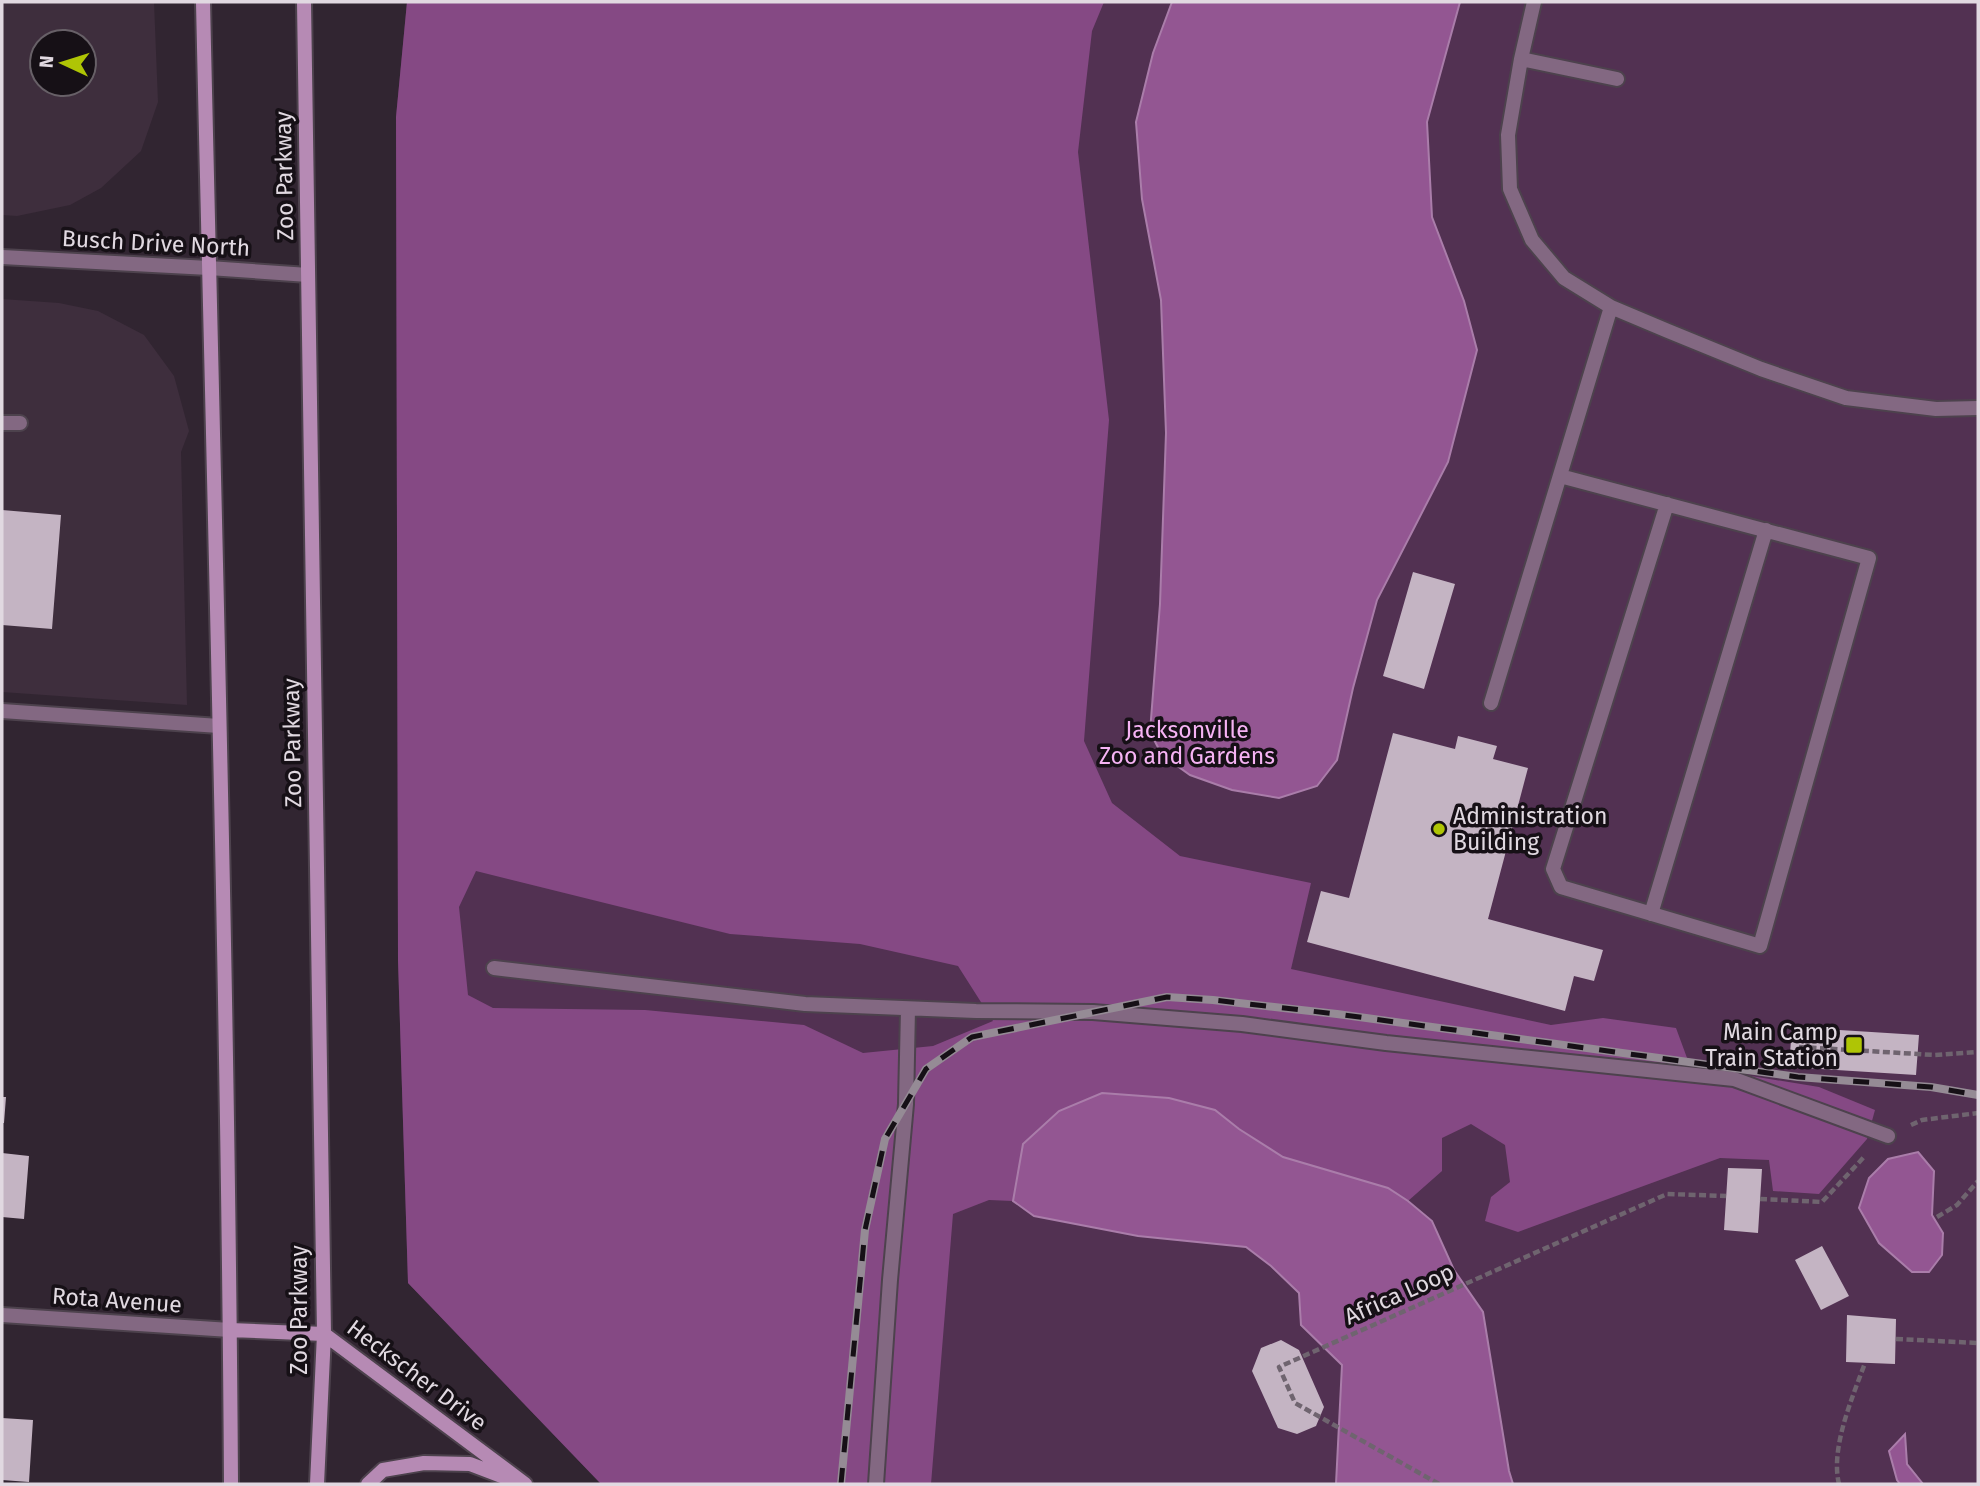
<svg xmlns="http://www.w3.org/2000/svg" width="1980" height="1486" font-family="'Fira Sans',sans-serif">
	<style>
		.built { fill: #3e2e3d; fill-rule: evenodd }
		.green { fill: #523152 }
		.forest { fill: #854984; fill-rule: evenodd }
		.water { fill: #935692; stroke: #aa7daa; stroke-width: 2 }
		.building { fill: #c4b4c3 }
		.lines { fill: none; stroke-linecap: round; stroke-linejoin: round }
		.service-casing { stroke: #4d424d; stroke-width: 18 }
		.minor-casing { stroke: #4d424d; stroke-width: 18 }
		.tertiary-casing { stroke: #4d424d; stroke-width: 18 }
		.secondary-casing { stroke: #4d424d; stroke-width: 18 }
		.path { stroke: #6f646f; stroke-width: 4.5; stroke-dasharray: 7 3.5; stroke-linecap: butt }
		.service { stroke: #836882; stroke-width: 14 }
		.minor { stroke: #836882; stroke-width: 14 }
		.tertiary { stroke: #836882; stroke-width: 14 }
		.secondary { stroke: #b68ab4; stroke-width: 14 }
		.rail-casing { stroke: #958b95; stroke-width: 8 }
		.rail { stroke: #161016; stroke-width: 5; stroke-dasharray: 16; stroke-linecap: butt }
		.poi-dot { fill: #afc505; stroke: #161016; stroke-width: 2.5 }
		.labels { text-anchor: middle; stroke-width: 7; stroke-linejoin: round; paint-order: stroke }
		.street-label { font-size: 23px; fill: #e1d9e1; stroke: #161016 }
		.park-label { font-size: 23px; fill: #f6b3f4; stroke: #161016 }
		.poi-label { font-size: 23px; fill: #e1d9e1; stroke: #161016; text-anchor: start }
	</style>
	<rect width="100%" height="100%" fill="#312531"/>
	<!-- built -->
	<path class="built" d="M2 2H154L158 102 141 151 101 188 70 205 17 216 2 215ZM42 42H84V84H42Z
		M2 299 59 303 98 311 144 335 174 376 189 431 181 452 187 705 2 692Z"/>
	<!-- green -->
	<path class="green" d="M407 2H1978V1484H601L408 1283 398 960 396 117Z"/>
	<!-- forest -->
	<path class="forest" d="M407 2H1104L1092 31 1078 152 1109 420 1084 741 1112 803 1180 856 1311 883 1291 969 1551 1025 1603 1018 1676 1028 1690 1066 1819 1087 1875 1110 1867 1139 1819 1194 1773 1191 1769 1160 1720 1158 1518 1232 1485 1221 1491 1197 1510 1182 1505 1145 1471 1124 1442 1138V1171L1408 1201 1388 1188 1283 1157 1239 1129 1215 1110 1023 1144 1013 1201 989 1200 953 1214 931 1484H601L408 1283 398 960 396 117ZM476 871 730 934 860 944 958 966 993 1021 933 1046 863 1053 804 1025 645 1010 493 1008 468 995 459 907Z"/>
	<!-- water -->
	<path class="water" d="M1172 2H1460L1427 122 1432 217 1464 301 1477 350 1448 462 1377 600 1353 688 1337 760 1317 786 1279 798 1232 790 1190 775 1162 755 1150 732 1160 604 1166 433 1161 300 1142 199 1136 122 1153 53Z
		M1102 1093 1169 1098 1215 1110 1239 1129 1283 1157 1388 1188 1408 1201 1432 1221 1454 1270 1483 1312 1509 1471 1513 1484H1336L1342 1365 1301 1325 1299 1293 1271 1266 1246 1247 1138 1236 1034 1216 1013 1201 1023 1144 1059 1111Z
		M1918 1152 1934 1171 1932 1215 1943 1233 1942 1255 1929 1272H1912L1879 1243 1859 1208 1869 1178 1888 1159Z
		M1905 1434 1907 1464 1923 1484H1900L1897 1480 1889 1451Z"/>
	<!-- building -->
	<path class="building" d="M2 510 61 515 52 629 2 625Z
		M1413 572 1455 584 1424 689 1383 676Z
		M1393 733 1455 749 1458 736 1497 746 1493 759 1528 768 1488 919 1603 950 1594 981 1574 976 1565 1011 1307 942 1321 891 1349 898Z
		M1792 1027 1919 1035 1916 1075 1789 1067Z
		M2 1097H6L4 1123H2Z
		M2 1153 29 1156 24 1219 2 1217Z
		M1728 1168 1762 1169 1758 1233 1724 1230Z
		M1822 1246 1849 1296 1821 1310 1795 1260Z
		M1847 1315 1896 1319 1895 1364 1846 1362Z
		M1281 1340 1299 1350 1324 1407 1316 1426 1297 1434 1278 1428 1252 1371 1261 1348Z
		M2 1418 33 1420 29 1482 2 1480Z"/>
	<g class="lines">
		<defs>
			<path id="service" d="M1534 2 1521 59 1508 135 1510 189 1532 240 1564 278 1611 307 1668 331 1761 369 1846 398 1936 409 1978 408
				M1521 59 1617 79
				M2 423H20
				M1560 476C1663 503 1766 530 1869 558L1760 946 1561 887 1553 869 1667 504
				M1491 703 1611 307
				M1651 914 1766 530
				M494 968 805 1004 976 1011 1093 1012 1242 1024 1386 1043 1734 1079 1888 1136
				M876 1484 890 1280 906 1104 908 1009"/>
			<path id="minor" d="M2 711 219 726
				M2 1315 230 1330"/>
			<path id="tertiary" d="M2 257 209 268 308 275"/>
			<path id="secondary" d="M203 2C214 496 228 990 231 1484
				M304 2 324 1334 317 1484
				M230 1330 324 1334 525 1484
				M368 1484 383 1470 424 1463 470 1464 512 1480"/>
		</defs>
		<!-- service casing -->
		<use href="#service" class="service-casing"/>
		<!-- minor casing -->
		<use href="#minor" class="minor-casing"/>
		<!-- tertiary casing -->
		<use href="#tertiary" class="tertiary-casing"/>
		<!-- secondary casing -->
		<use href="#secondary" class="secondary-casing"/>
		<!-- path -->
		<path class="path" d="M1799 1047 1935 1055 1978 1052
			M1911 1125 1922 1120 1978 1113
			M1760 1199 1822 1202 1864 1157
			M1937 1217 1957 1205 1978 1181
			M1896 1339 1978 1343
			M1439 1484 1295 1403 1279 1367 1667 1194 1726 1196
			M1839 1484C1830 1448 1853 1396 1865 1363"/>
		<!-- service -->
		<use href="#service" class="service"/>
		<!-- minor -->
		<use href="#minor" class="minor"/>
		<!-- tertiary -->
		<use href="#tertiary" class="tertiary"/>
		<!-- secondary -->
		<use href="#secondary" class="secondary"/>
		<defs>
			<path id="rail" d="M841 1484 865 1230 885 1139 926 1069 972 1037 1167 997 1213 1000 1337 1014 1798 1077 1931 1087 1978 1095"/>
		</defs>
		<!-- rail casing -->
		<use href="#rail" class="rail-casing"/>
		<!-- rail -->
		<use href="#rail" class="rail"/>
	</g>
	<!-- markers -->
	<g class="poi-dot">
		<circle cx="1439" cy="829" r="7"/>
		<rect x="1845" y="1036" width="18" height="18" rx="3.5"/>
	</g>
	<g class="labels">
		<!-- street labels -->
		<g class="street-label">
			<text transform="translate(284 176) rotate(-91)" y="8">Zoo Parkway</text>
			<text transform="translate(156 243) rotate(3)" y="8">Busch Drive North</text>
			<text transform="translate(292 743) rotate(-91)" y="8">Zoo Parkway</text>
			<text transform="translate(1399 1294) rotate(-24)" y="8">Africa Loop</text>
			<text transform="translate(117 1300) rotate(4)" y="8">Rota Avenue</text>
			<text transform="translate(299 1310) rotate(-90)" y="8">Zoo Parkway</text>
			<text transform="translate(417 1375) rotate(37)" y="8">Heckscher Drive</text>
		</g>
		<!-- park labels -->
		<g class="park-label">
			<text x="1187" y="738">Jacksonville<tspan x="1187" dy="26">Zoo and Gardens</tspan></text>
		</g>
		<!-- poi labels -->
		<g class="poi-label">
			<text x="1453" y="824">Administration<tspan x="1453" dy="26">Building</tspan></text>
			<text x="1838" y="1040" text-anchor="end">Main Camp<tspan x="1838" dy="26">Train Station</tspan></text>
		</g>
	</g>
	<!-- border -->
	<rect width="1980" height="1486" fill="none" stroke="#e1d9e1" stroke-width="7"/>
	<!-- north arrow -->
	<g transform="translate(63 63) rotate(274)"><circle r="33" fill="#161016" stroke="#676067" stroke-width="2"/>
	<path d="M0-5L12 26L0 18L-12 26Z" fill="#afc505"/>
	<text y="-10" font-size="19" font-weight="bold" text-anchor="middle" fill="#e1d9e1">N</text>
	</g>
</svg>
